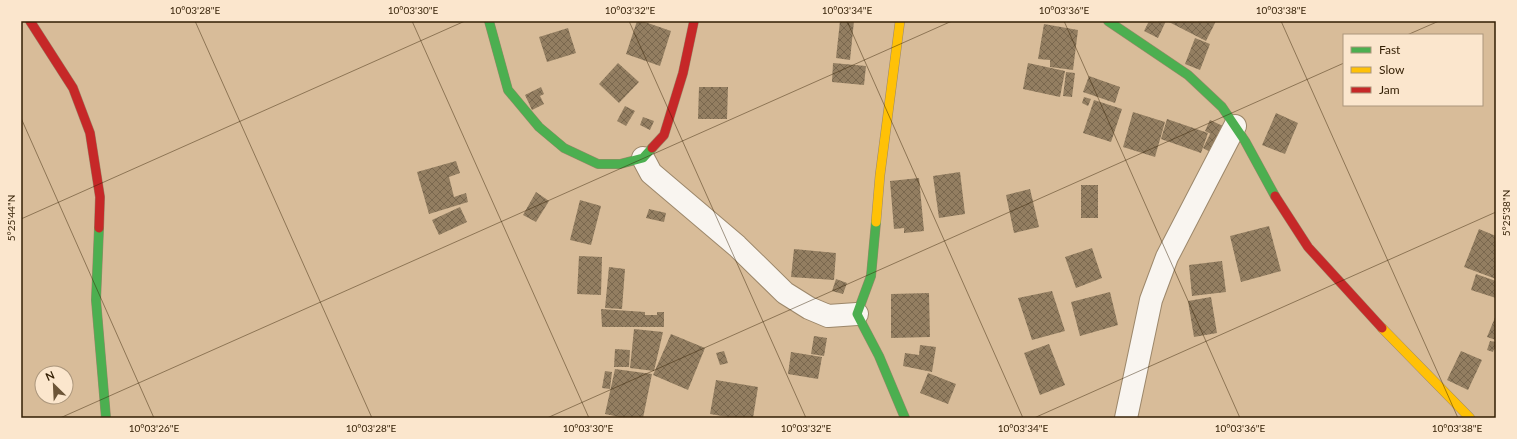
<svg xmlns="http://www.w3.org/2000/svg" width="1517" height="439" font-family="Lato,sans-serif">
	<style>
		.building { fill: url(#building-cross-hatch) }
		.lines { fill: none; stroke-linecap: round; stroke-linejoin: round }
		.street-casing { stroke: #9c876a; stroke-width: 24 }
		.fast-casing { stroke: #9c876a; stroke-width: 10 }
		.slow-casing { stroke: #9c876a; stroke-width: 10 }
		.jam-casing { stroke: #9c876a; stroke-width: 10 }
		.street { stroke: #f9f5f0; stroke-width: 22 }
		.fast { stroke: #4caf50; stroke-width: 9 }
		.slow { stroke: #ffc107; stroke-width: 9 }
		.jam { stroke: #c62828; stroke-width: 9 }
		.ticks { fill: none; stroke: #321e03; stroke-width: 1; stroke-opacity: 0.45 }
		.neatline { fill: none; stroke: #321e03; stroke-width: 1.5 }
		.ticks-label { font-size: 10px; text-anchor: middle; fill: #321e03 }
	</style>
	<defs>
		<pattern id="building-cross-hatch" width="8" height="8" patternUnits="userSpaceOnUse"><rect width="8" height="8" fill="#937e61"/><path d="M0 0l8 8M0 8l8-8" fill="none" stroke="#79674e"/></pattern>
	</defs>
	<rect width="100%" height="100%" fill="#d8bc99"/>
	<!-- building -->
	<path class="building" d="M637 21H642L671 31 660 66 626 54Z
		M840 21H854L850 60 836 58Z
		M1149 21H1166L1158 38 1144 31Z
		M1167 21H1216L1206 41Z
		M1044 24 1078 30 1073 70 1050 67V60L1038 59Z
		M568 28 576 53 547 62 539 37Z
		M1195 38 1210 44 1200 70 1185 64Z
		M618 63 639 82 619 103 599 84Z
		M833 63 866 66 864 85 832 82Z
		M1028 63 1065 71 1060 97 1023 89Z
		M1066 72 1075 73 1072 97 1063 96Z
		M1089 76 1120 87 1115 103 1083 92Z
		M541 87 544 94 540 96 544 104 532 110 525 95Z
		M699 87H728L727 119H698Z
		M1084 97 1091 99 1088 106 1082 103Z
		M1094 100 1122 109 1111 142 1083 133Z
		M625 106 635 111 626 126 617 121Z
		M1133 112 1165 122 1155 157 1123 147Z
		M1276 113 1298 123 1285 154 1262 145Z
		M643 117 654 121 650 130 640 125Z
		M1167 119 1208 133 1201 153 1161 139Z
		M1210 120 1225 127 1212 153 1203 148 1210 134H1211L1205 131Z
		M456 161 460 173 449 177 454 197 466 193 468 202 429 214 417 172Z
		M960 172 965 214 939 218 933 176Z
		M919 178 924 231 904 233V228L894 229 890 181Z
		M1081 185H1098V218H1081Z
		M1030 189 1039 227 1014 233 1006 195Z
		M536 192 549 201 536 222 523 215Z
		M580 200 601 206 591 245 570 240Z
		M460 207 467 222 439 235 432 220Z
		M649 209 666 213 664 222 646 218Z
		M1269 226 1281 271 1241 282 1230 236Z
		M1479 229 1496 236V279L1464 267Z
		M1092 248 1102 278 1076 288 1065 257Z
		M794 249 836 253 834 280 791 277Z
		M579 256 602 257 601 295 577 294Z
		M1222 261 1226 292 1192 296 1189 265Z
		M609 267 625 269 622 309 605 308Z
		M1476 274 1496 281V298L1471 290Z
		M836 279 847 283 843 294 832 291Z
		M1052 291 1065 331 1032 340 1018 298Z
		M1110 292 1118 325 1080 336 1071 302Z
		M929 293 930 337 891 338V294Z
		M1211 297 1217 333 1194 337 1188 301Z
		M601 309 645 312V315H657V312H664V327H602Z
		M1496 315V340L1487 337Z
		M634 329 663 332 654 371 630 368Z
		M671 334 705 348 688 390 653 375Z
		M814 336 827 338 824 356 811 354Z
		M1490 341 1496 342V349H1494L1493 352 1487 350Z
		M1049 344 1065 385 1040 395 1024 353Z
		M920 345 936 347 932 372 903 366 905 353 919 355Z
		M615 349 630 350 629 367H614Z
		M724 351 728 363 720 365 716 353Z
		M1461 351 1482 360 1468 390 1447 380Z
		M791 352 822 357 818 379 788 374Z
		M615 369 652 374 643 418H624L605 414Z
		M605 371 612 372 610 389 602 388Z
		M928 373 956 384 948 404 920 393Z
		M716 380 758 387 753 418H734L710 414Z"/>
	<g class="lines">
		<defs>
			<path id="street" d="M643 158 651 173 737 246 785 293 809 308 828 316 857 314
				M1126 418 1151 300 1167 257 1235 126"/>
			<path id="fast" d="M489 21 508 90 539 127 564 148 598 164H620L643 158 652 148
				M1108 21 1188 75 1222 107 1245 141 1275 196
				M876 222 871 276 857 314 879 356 905 418
				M99 228 96 300 106 418"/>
			<path id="slow" d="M876 222 880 175 900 21
				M1382 328 1470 418"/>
			<path id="jam" d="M30 21 73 88 90 133 100 197 99 228
				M652 148 664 135 683 73 694 21
				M1275 196 1308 247 1382 328"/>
		</defs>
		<!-- street casing -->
		<use href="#street" class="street-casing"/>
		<!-- fast casing -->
		<use href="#fast" class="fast-casing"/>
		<!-- slow casing -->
		<use href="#slow" class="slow-casing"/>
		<!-- jam casing -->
		<use href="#jam" class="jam-casing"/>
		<!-- street -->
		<use href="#street" class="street"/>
		<!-- fast -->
		<use href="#fast" class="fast"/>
		<!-- slow -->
		<use href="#slow" class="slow"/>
		<!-- jam -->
		<use href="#jam" class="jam"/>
	</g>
	<!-- ticks -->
	<path class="ticks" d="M195 21 372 418M412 21 589 418M629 21 806 418M847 21 1023 418M1064 21 1240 418M1281 21 1458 418M1407 35 1439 21M21 118 154 418M21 219 465 21M60 418 952 21M547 418 1344 63M1034 418 1496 212"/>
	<!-- border -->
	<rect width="1517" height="439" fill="none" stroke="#fbe6cd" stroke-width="44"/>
	<!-- legend -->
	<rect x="1343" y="34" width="140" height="72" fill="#fbe6cd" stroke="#ab967c"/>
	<rect x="1351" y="47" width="20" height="6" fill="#4caf50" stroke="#ab967c"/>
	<text x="1379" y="54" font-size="12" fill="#321e03">Fast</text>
	<rect x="1351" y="67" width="20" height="6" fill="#ffc107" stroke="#ab967c"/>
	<text x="1379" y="74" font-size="12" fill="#321e03">Slow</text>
	<rect x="1351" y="87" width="20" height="6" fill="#c62828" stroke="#ab967c"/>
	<text x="1379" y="94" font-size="12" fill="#321e03">Jam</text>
	<!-- north arrow -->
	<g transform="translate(54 385) rotate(336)"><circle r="19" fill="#fbe6cd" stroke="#ab967c"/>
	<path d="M0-3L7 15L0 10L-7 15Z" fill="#6c5538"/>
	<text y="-6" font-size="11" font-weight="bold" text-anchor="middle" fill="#321e03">N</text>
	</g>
	<rect x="22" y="22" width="1473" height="395" class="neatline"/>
	<g class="ticks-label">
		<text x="195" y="14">10°03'28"E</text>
		<text x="413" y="14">10°03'30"E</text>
		<text x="630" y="14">10°03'32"E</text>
		<text x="847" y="14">10°03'34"E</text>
		<text x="1064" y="14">10°03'36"E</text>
		<text x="1281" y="14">10°03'38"E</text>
		<text transform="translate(1506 213) rotate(-90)" y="4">5°25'38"N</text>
		<text transform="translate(11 218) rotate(-90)" y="4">5°25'44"N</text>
		<text x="154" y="432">10°03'26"E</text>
		<text x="371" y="432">10°03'28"E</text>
		<text x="588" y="432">10°03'30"E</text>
		<text x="806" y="432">10°03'32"E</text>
		<text x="1023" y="432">10°03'34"E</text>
		<text x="1240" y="432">10°03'36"E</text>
		<text x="1457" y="432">10°03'38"E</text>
	</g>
</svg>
